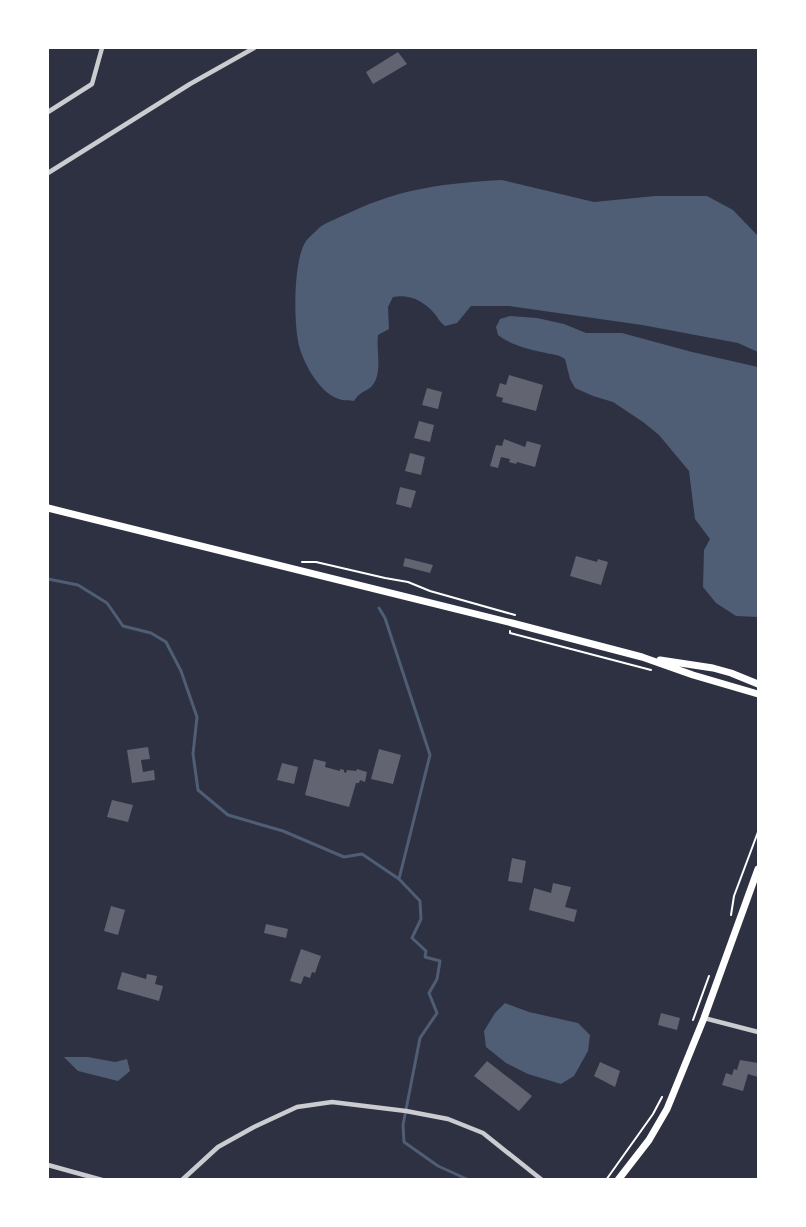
<svg xmlns="http://www.w3.org/2000/svg" width="806" height="1227" font-family="'PT Sans Narrow',sans-serif">
	<style>
		.water { fill: #4f5d75 }
		.lines { fill: none; stroke-linecap: round; stroke-linejoin: round }
		.stream { stroke: #4f5d75; stroke-width: 3 }
		.building { fill: #626471 }
		.path { stroke: #fff; stroke-width: 2 }
		.minor { stroke: #caccd0; stroke-width: 4.5 }
		.primary { stroke: #fff; stroke-width: 7 }
	</style>
	<rect width="100%" height="100%" fill="#2d3142"/>
	<!-- water -->
	<path class="water" d="M502 180 594 202 655 196H707L733 210 758 236V352L738 343 642 325 509 306H471L457 323 445 326C440 322 438 318 434 313 423 301 410 294 393 297L388 307 389 329 378 335C376 351 383 373 372 386 366 392 360 391 354 401 349 400 343 401 339 399 321 394 305 366 300 349 293 328 293 259 306 241 310 236 316 231 320 227 329 221 341 217 351 212 402 188 447 183 502 180Z
		M510 316 537 318 564 324 586 333H622L692 352 758 367V617L736 616 716 603 703 587 704 550 710 539 695 519 689 471 659 435 643 422 613 402 593 396 575 388 570 379 565 359C558 354 554 355 546 353 530 350 511 345 498 335L496 327 500 319Z
		M505 1003 529 1012 578 1023 590 1035 588 1051 574 1076 561 1084 528 1074 506 1063 486 1047 484 1031 495 1013Z
		M64 1057H88L115 1062 127 1059 130 1071 118 1081 78 1071Z"/>
	<g class="lines">
		<!-- stream -->
		<path class="stream" d="M48 579 78 585 107 603 123 626 151 633 166 642 181 671 197 717 193 754 198 790 228 815 283 831 344 857 362 854 399 879 420 901 421 919 412 938 426 951 425 957 440 961 437 979 429 993 437 1013 420 1038 403 1125 404 1142 438 1166 469 1180
			M379 608 385 618 430 755 399 879"/>
	</g>
	<!-- building -->
	<path class="building" d="M398 52 407 64 373 84 366 72Z
		M509 375 543 385 536 411 502 402 503 398 496 396 500 383 506 385Z
		M427 388 442 392 438 409 422 405Z
		M419 421 434 425 430 442 414 438Z
		M504 439 525 447 527 441 541 445 535 467 517 462 516 464 509 462 510 459 501 457 498 468 490 466 496 445 502 446Z
		M410 453 425 457 421 475 405 471Z
		M400 487 416 491 411 508 396 504Z
		M576 556 597 562 598 559 608 562 601 585 570 576Z
		M405 558 433 565 430 573 403 566Z
		M148 747 150 759 141 760 143 772 154 770 155 780 132 783 127 750Z
		M379 749 401 755 393 784 371 779Z
		M314 759 326 762 325 767 340 771V769L344 770V772L346 773 347 770 356 771 357 769 367 772 365 782 360 780 359 783H356L349 807 305 795Z
		M282 763 298 767 294 784 277 780Z
		M112 800 133 805 128 822 107 817Z
		M512 858 526 861 522 883 508 881Z
		M553 883 571 887 565 907 577 910 574 922 529 910 534 888 551 893Z
		M111 906 125 910 118 935 104 931Z
		M266 924 288 929 286 938 264 933Z
		M301 949 321 956 315 973 312 972 310 978 304 976 301 984 290 981Z
		M122 972 146 979 147 974 157 976 155 984 163 986 159 1001 117 989Z
		M661 1013 680 1018 677 1030 658 1025Z
		M740 1060 758 1063V1077L748 1074 743 1091 722 1085 726 1073 732 1075 734 1069 737 1070Z
		M487 1061 532 1096 519 1111 474 1076Z
		M600 1062 620 1071 615 1087 594 1076Z"/>
	<g class="lines">
		<!-- path -->
		<path class="path" d="M302 562H316L385 578 408 582 430 591 515 615
			M510 631V633L651 670
			M731 915 734 896 758 832
			M693 1020 709 976
			M606 1180 653 1114 662 1097"/>
		<!-- minor -->
		<path class="minor" d="M48 112 92 84 102 48
			M48 173 190 84 254 48
			M704 1018 758 1032
			M48 1165 102 1180
			M182 1180 218 1147 254 1127 297 1107 332 1102 406 1111 448 1119 483 1133 542 1180"/>
		<!-- primary -->
		<path class="primary" d="M48 508 512 623 642 657 693 675 758 694
			M660 660 713 668 731 673 758 684
			M618 1180 649 1140 667 1109 704 1018 758 869"/>
	</g>
	<!-- border -->
	<rect width="806" height="1227" fill="none" stroke="#ffffff" stroke-width="98"/>
</svg>
